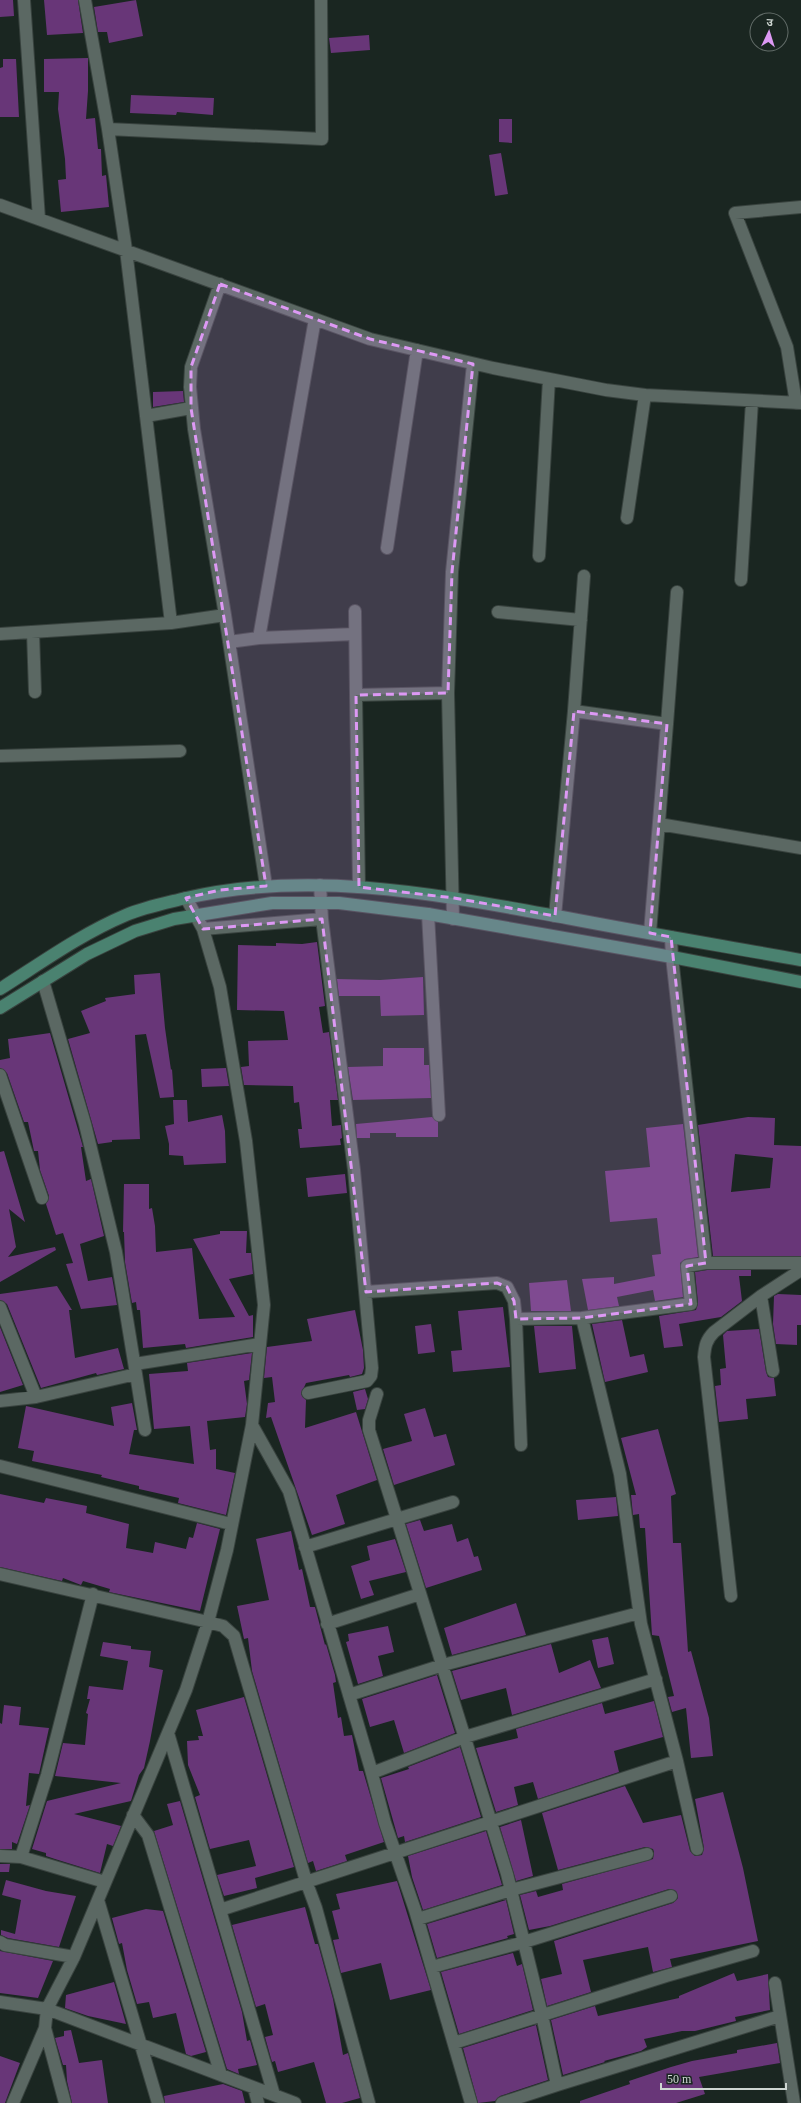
<svg xmlns="http://www.w3.org/2000/svg" width="801" height="2103" font-family="'Times New Roman','Noto Sans Devanagari',serif">
	<style>
		.building { fill: #683678; fill-rule: evenodd }
		.lines { fill: none; stroke-linecap: round; stroke-linejoin: round }
		.minor-casing { stroke: #39433f; stroke-width: 14 }
		.primary-casing { stroke: #39433f; stroke-width: 14 }
		.minor { stroke: #5b6863; stroke-width: 12 }
		.primary { stroke: #4a8270; stroke-width: 12 }
		.marked { fill: #dd99f4; fill-opacity: 0.2; stroke: #dd99f4; stroke-width: 3; stroke-dasharray: 8 5; stroke-linejoin: round }
	</style>
	<rect width="100%" height="100%" fill="#1a2621"/>
	<!-- building -->
	<path class="building" d="M0 0H13L14 16 0 17Z
		M44 0H78L83 33 47 35Z
		M136 0 143 36 109 43 107 32H98L94 7Z
		M369 35 370 50 331 53 329 38Z
		M88 58V91L86 119 95 118 98 149H101L102 176 106 175 109 207 61 212 58 180 66 179 65 159 58 109 59 92H44V59Z
		M3 59H16L19 117H0V68L3 67Z
		M131 95 214 98 213 115 177 112 176 115 130 113Z
		M499 119H512V143L499 142Z
		M501 153 508 194 495 196 489 155Z
		M183 391 184 402 153 407V392Z
		M317 942 325 1006 319 1007 323 1033 329 1032 338 1100H330L332 1126 341 1125 342 1138 340 1139 341 1145 300 1148 298 1129H302L299 1102 294 1103 293 1086 244 1085 241 1067 249 1066 248 1041 288 1040 284 1011 237 1010 238 945 276 946V943L302 944Z
		M160 973 165 1028 171 1070 172 1069 174 1097 160 1098 146 1034 135 1035 140 1139 112 1140V1142L98 1144 68 1039 90 1033 81 1011 106 1001 105 998 135 994 134 975Z
		M423 977 424 1015 381 1016 380 996H339L337 979 380 980Z
		M50 1033 83 1147H81L86 1181 91 1179 104 1236 80 1244 88 1281 112 1277 117 1305 81 1309 66 1264 73 1263 63 1233 56 1235 46 1204 49 1196 40 1170 38 1151H34L28 1122H24L7 1073 0 1068V1060L10 1058 8 1039Z
		M383 1048H424V1065H429L431 1098 353 1100 348 1067 383 1066Z
		M226 1068 229 1086 202 1087 201 1069Z
		M173 1100H187L188 1122 222 1115 225 1131 226 1163 184 1165 183 1156 169 1155V1144L165 1126 174 1124Z
		M432 1117 438 1122V1137H396V1133H370V1138H357L356 1124Z
		M748 1117 775 1118 774 1145 801 1146V1256H713L698 1125ZM735 1154 773 1158 770 1188 731 1192Z
		M683 1124 698 1257 685 1259 680 1263 683 1297 655 1301 653 1290 617 1297 619 1306 588 1310 582 1279 614 1277V1284L655 1276 652 1255 661 1254 657 1218 610 1222 605 1171 650 1167 646 1128Z
		M4 1151 25 1222 9 1209 16 1247 8 1257 55 1247 56 1250 0 1282V1152Z
		M345 1174 347 1193 308 1197 306 1178Z
		M124 1184H149V1209L152 1208 155 1226 156 1252 192 1248 199 1319 235 1317 193 1239 220 1234V1231H247L246 1253H251L253 1274 229 1279 249 1316 253 1315V1337L186 1348 185 1344 143 1348 140 1310H137L136 1302 132 1303 125 1262 124 1232H123Z
		M707 1270H751V1276H739L742 1301 721 1317 679 1324 683 1346 664 1348 659 1316 696 1310 698 1303 695 1272Z
		M567 1280 571 1311H531L529 1283Z
		M57 1286 72 1310H69L75 1358 118 1348 124 1369 97 1375 96 1373 41 1388 7 1304 0 1300V1294Z
		M778 1294 801 1295V1325H797V1345L776 1344 773 1324 774 1296Z
		M503 1307 510 1367 453 1372 451 1351 462 1350 458 1311Z
		M355 1310 363 1350 364 1368 362 1374 350 1377 349 1375 306 1383 301 1394 306 1400 305 1428 356 1412 377 1480 336 1495 345 1524 312 1535 271 1417 266 1418 268 1403 275 1402 272 1377 264 1378 267 1347 312 1341 307 1319Z
		M622 1320 630 1357 644 1354 648 1372 605 1382 592 1324Z
		M431 1324 435 1352 418 1354 415 1326Z
		M534 1326H572L576 1369 539 1373Z
		M0 1327 23 1385 0 1392Z
		M759 1329 766 1372 768 1377 774 1378 776 1396 746 1399 748 1419 719 1422 715 1386 721 1385 720 1369 726 1368 723 1335 727 1331Z
		M252 1353 249 1380 244 1381 247 1404 245 1417 207 1421 210 1450 216 1449V1469L235 1473 226 1515 178 1503 179 1498 139 1489V1486L101 1477 102 1475 32 1461 34 1451 18 1448 26 1406 114 1426 111 1407 132 1403 137 1430H134L129 1454 194 1464 190 1426 154 1429 149 1374 188 1371 187 1363Z
		M365 1389 368 1399 365 1409 357 1410 353 1392Z
		M425 1408 434 1437 446 1434 455 1465 394 1485 383 1449 412 1441 404 1414Z
		M658 1429 676 1494 671 1496 673 1543H681L688 1652 691 1651 709 1718 713 1756 691 1758 686 1708 672 1712 668 1697 674 1696 659 1636 652 1635 645 1528H640L639 1514 633 1515 631 1495H636L621 1438Z
		M0 1494 44 1503 46 1498 87 1506 86 1513 129 1524 126 1548 153 1553 155 1542 186 1549 189 1537 193 1538 197 1523 220 1529 200 1611 109 1592 110 1589 83 1581 81 1585 63 1578 62 1581 0 1567Z
		M616 1497 618 1516 578 1520 576 1500Z
		M420 1520 424 1531 452 1524 457 1542 468 1538 474 1557 478 1556 482 1570 426 1588 406 1524Z
		M291 1531 299 1570 302 1569 310 1607H315L325 1645 326 1644 335 1675 336 1682 333 1683 338 1718 341 1717 344 1736 352 1735 359 1771H363L384 1842 345 1855 347 1861 316 1871 313 1861 308 1863 252 1671 248 1638 244 1639 237 1606 269 1600 256 1539Z
		M395 1539 406 1572 369 1581 374 1595 361 1599 351 1566 370 1560 367 1546Z
		M516 1603 526 1635 452 1655 444 1628Z
		M388 1626 394 1652 378 1656 383 1676 358 1684 346 1642 349 1641 348 1634Z
		M608 1637 614 1664 598 1668 592 1640Z
		M103 1642 131 1646V1649L151 1651 149 1667 163 1670 150 1741 144 1768 139 1775 131 1801 74 1814 121 1826 113 1846 107 1844 100 1873 55 1859 46 1856V1853L32 1849 47 1801 121 1783 55 1776 63 1743 85 1745 88 1714 86 1713 90 1699H87L89 1686 123 1690 128 1661 100 1656Z
		M551 1644 559 1673 590 1660 601 1688 512 1715 506 1688 461 1700 452 1671Z
		M437 1675 455 1733 404 1753 394 1720 370 1727 362 1699Z
		M244 1697 294 1867 255 1878 257 1888 224 1896 217 1875 256 1866 249 1840 210 1849 195 1797 200 1795 188 1765 187 1741 199 1740 198 1736H203L196 1710Z
		M654 1701 663 1737 614 1751 619 1772 538 1799 533 1782 514 1787 518 1805 496 1812 476 1748 518 1738 516 1729 602 1703 605 1714Z
		M4 1705 21 1707 19 1725 49 1728 39 1774 29 1773 26 1806 30 1805 17 1844 12 1842V1849H0V1723L2 1724Z
		M460 1747 481 1817 405 1842 404 1836 398 1838 381 1778 409 1769 408 1767Z
		M625 1786 643 1823 681 1815 690 1851 695 1856 702 1855 704 1848 695 1799 723 1792 743 1868 758 1941 670 1959 672 1967 653 1972 648 1947 583 1960 591 1992 547 2006 541 1979 562 1974 554 1941 673 1903 678 1898 676 1891 669 1889 550 1926 529 1930 520 1895 536 1891 538 1897 563 1890 562 1884 653 1859 654 1852 653 1849 645 1847 558 1870 542 1813Z
		M180 1801 242 2012 247 2041 250 2040 257 2065 238 2069 239 2074 227 2069 154 1831 173 1825 167 1804Z
		M521 1820 533 1876 516 1881 500 1827Z
		M486 1831 502 1885 423 1910 412 1877 408 1856Z
		M0 1864H10L9 1872H0Z
		M6 1880 46 1891 76 1896 59 1947 8 1938 1 1935V1930L15 1934 21 1900 2 1895Z
		M397 1881 431 1990 390 2000 381 1963 341 1973 333 1940 339 1939 332 1911 340 1909 336 1894Z
		M506 1900 514 1934 507 1936 508 1938 437 1958 427 1924Z
		M305 1907 315 1944H318L333 1999 343 2055 348 2053 360 2098 342 2103H326L314 2062 278 2072 275 2061 272 2062 265 2037 273 2035 265 2004 256 2007 232 1925Z
		M146 1909 163 1911 206 2052 191 2056 186 2054 176 2013 153 2018 149 2002 137 2004 127 1970 122 1943 119 1944 112 1918Z
		M0 1951 53 1961 38 1998 0 1993Z
		M513 1953 517 1966 522 1964 533 2010 459 2034 441 1972Z
		M734 1973 737 1981 768 1974 770 2010 735 2017 736 2021 695 2031H682L644 2039 647 2047 641 2051 604 2061 605 2062 563 2075 551 2020 595 2006 598 2016 679 1998V1996Z
		M114 1982 126 2024 88 2016 65 2008 66 1995Z
		M536 2025 548 2080 500 2096 495 2101 478 2103 463 2048Z
		M71 2030 79 2063 102 2060 108 2103H72L67 2081 66 2065H63L55 2038 64 2036V2031Z
		M777 2043 780 2063 699 2077 705 2094 676 2103H580V2101L630 2084 629 2081 671 2067 692 2061 737 2053V2050Z
		M0 2056 20 2063 5 2103H0Z
		M223 2084 242 2091 245 2103H165L164 2096Z"/>
	<g class="lines">
		<defs>
			<path id="minor" d="M24 0 39 219
				M85 0 108 129 126 250 171 623
				M108 129 322 139 321 0
				M0 205 370 339 493 368 606 390 645 395 801 403
				M796 403 787 347 735 213 801 207
				M146 416 191 408
				M627 518 645 395
				M387 548 417 350
				M539 556 549 379
				M741 580 752 401
				M355 611 356 695 448 693 452 572 473 364
				M498 612 581 620
				M225 615 266 886
				M33 632 35 692
				M0 634 171 623 225 615 194 429 190 387 191 367 220 284
				M259 638 355 634
				M229 642 259 638 315 319
				M448 693 453 919
				M356 695 359 887
				M574 711 667 724 677 592
				M0 756 180 751
				M659 824 801 848
				M320 885 322 919
				M186 898 203 929 220 987 246 1141 264 1305 252 1425 289 1491 370 1766 385 1823 415 1910 471 2103
				M428 914 439 1115
				M555 916 574 711 584 576
				M203 929 322 919 354 1170 372 1368 371 1376 367 1381 308 1393
				M650 933 667 724
				M0 1075 42 1198
				M706 1263H801
				M366 1292 497 1283 507 1287 514 1301 516 1319 582 1318 691 1304 687 1266 706 1263 672 957 671 937
				M761 1296 773 1371
				M0 1307 36 1397
				M516 1319 521 1445
				M135 1364 260 1344
				M136 1374 145 1430
				M377 1394 369 1420V1430L397 1519 453 1502
				M0 1401 36 1397 136 1374 116 1252 85 1124 43 981
				M252 1425 227 1550 208 1622 186 1690 74 1957 47 2009 295 2103
				M0 1466 231 1524
				M305 1547 397 1519 507 1874 542 2015 557 2085 780 2016
				M0 1574 208 1622 223 1626 234 1636 306 1881 316 1908 369 2103
				M731 1596 704 1357C705 1346 706 1340 714 1332L761 1296 801 1270
				M327 1624 420 1594
				M349 1695 443 1665 639 1613
				M168 1733 220 1910
				M677 1761 697 1849
				M372 1773 465 1737 656 1679
				M133 1815 148 1835 221 2075
				M0 1856 21 1857 105 1882
				M21 1857 47 1775 93 1594
				M98 1900 158 2103
				M418 1919 511 1890 647 1854
				M0 1942 5 1945 74 1957
				M432 1967 524 1942 671 1896
				M775 1983 794 2103
				M0 2002 47 2009 45 2028 13 2103
				M45 2028 65 2103
				M454 2043 666 1976 753 1951
				M254 2088 258 2103
				M274 2095 220 1910 677 1761 641 1624 620 1474 582 1318
				M502 2103 557 2085"/>
			<path id="primary" d="M0 989C41 963 81 934 126 915 145 907 166 903 186 898 314 869 440 895 567 918 645 933 723 946 801 960
				M0 1008 87 954 135 931 174 919 272 903H339L428 914 672 957 801 982"/>
		</defs>
		<!-- minor casing -->
		<use href="#minor" class="minor-casing"/>
		<!-- primary casing -->
		<use href="#primary" class="primary-casing"/>
		<!-- minor -->
		<use href="#minor" class="minor"/>
		<!-- primary -->
		<use href="#primary" class="primary"/>
	</g>
	<!-- marked area -->
	<path class="marked" d="M220 284 370 339 473 364 452 572 448 693 356 695 359 887 454 898 555 916 574 711 667 724 650 933 671 937 706 1263 687 1266 691 1304 582 1318 516 1319 514 1301 507 1287 497 1283 366 1292 322 919 203 929 186 898 220 890 266 886 191 408V367Z"/>
	<!-- north arrow -->
	<g transform="translate(769 32) rotate(4)"><circle r="19" fill="#1a2621" stroke="#626c68"/>
	<path d="M0-3L7 15L0 10L-7 15Z" fill="#dd99f4"/>
	<text y="-6" font-size="11" font-weight="bold" text-anchor="middle" fill="#ced6d2">उ</text>
	</g>
	<!-- scale -->
	<path d="M661 2083v6h125v-6" fill="none" stroke="#ced6d2" stroke-width="2"/>
	<text x="667" y="2083" font-size="12" fill="#ced6d2" stroke="#1a2621" stroke-width="3" paint-order="stroke">50 m</text>
</svg>
